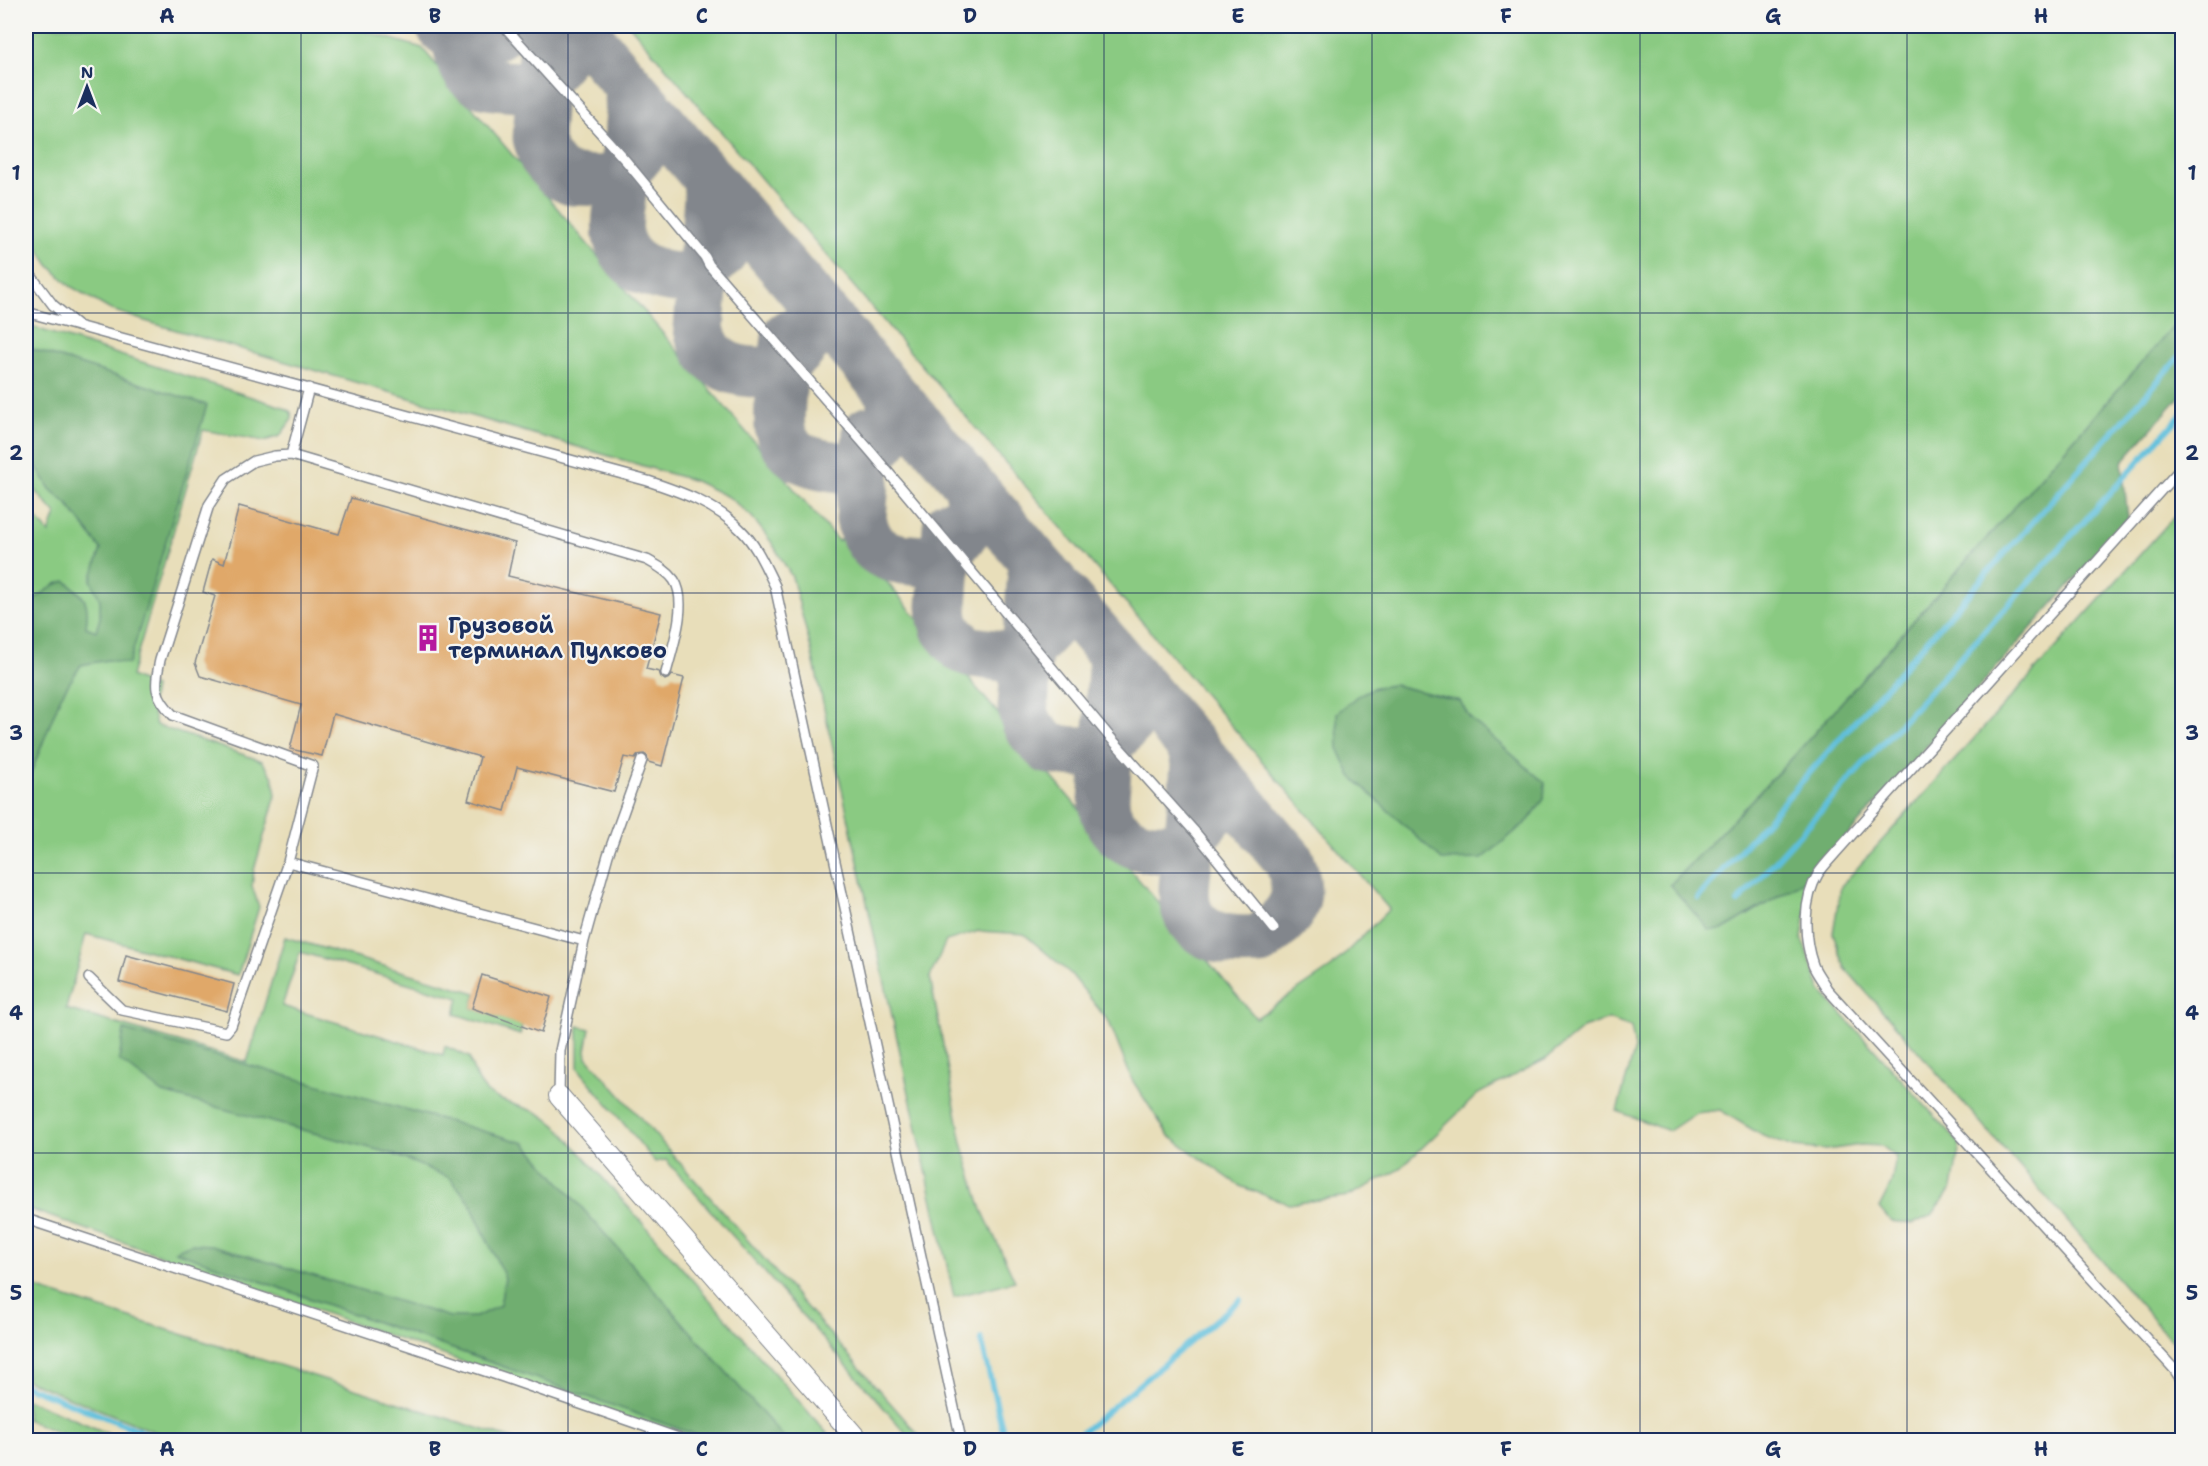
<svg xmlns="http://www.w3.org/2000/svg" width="2208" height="1466" font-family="'Shantell Sans',sans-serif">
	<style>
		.green { fill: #8aca82; stroke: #527c70; stroke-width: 1.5; fill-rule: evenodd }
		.forest { fill: #6fae70; stroke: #456e67; stroke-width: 1.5 }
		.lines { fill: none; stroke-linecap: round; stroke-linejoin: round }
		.stream { stroke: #5ebfdc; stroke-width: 6 }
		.taxiway { stroke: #82868c; stroke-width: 51 }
		.building { fill: #e0a869 }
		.lane-casing { stroke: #82868c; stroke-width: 12 }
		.street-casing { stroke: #82868c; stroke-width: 22 }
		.lane { stroke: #fff; stroke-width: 9 }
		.street { stroke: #fff; stroke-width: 20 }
		.grid { fill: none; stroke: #1b2f5e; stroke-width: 1.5; stroke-opacity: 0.55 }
		.labels { text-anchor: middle; stroke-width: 4.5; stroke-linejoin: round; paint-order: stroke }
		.poi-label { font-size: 22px; font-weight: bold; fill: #1b2f5e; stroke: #f6f6f2; text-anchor: start }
		.neatline { fill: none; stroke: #1b2f5e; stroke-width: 2 }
		.grid-label { font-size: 20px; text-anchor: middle; font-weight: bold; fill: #1b2f5e }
	</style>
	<rect width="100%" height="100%" fill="#f6f6f2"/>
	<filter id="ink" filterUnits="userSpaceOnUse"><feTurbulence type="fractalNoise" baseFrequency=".0167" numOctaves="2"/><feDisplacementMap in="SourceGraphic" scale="12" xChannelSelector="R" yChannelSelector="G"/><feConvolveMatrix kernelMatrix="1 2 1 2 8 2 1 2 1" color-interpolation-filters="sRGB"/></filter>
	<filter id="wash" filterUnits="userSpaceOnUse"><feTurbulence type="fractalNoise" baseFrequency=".008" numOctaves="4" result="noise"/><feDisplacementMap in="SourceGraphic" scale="24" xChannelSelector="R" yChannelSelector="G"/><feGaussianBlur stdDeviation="1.35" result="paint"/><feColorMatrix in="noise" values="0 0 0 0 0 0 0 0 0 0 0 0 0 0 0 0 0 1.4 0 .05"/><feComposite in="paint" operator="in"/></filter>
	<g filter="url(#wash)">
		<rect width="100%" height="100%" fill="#e8deba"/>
		<!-- green -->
		<path class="green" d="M26 26H347L422 48 838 541 847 535 1256 1018 1332 967 1389 909 630 26H2182V317L1795 755 1670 885 1722 930 1811 877 1802 939 1821 991 1960 1144 1952 1188 1932 1215 1913 1224 1890 1221 1879 1208 1891 1184 1896 1157 1882 1146 1861 1145 1826 1150 1793 1147 1763 1136 1720 1110 1696 1113 1669 1131 1617 1111 1635 1048 1631 1027 1608 1019 1583 1028 1546 1059 1478 1094 1399 1170 1349 1196 1289 1204 1240 1186 1169 1136 1132 1080 1109 1022 1071 974 1024 934 979 931 946 941 930 977 962 1143 982 1210 1015 1281 954 1297 811 649 792 577 772 543 752 517 730 498 695 481 145 321 109 309 70 286 49 265 26 230ZM1394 685 1459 701 1470 718 1356 697 1375 687Z
			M26 325 283 407 291 412 292 419 280 436 264 441 203 430 131 676 154 687 151 705 156 725 262 761 273 777 276 795 254 870 252 886 259 907 238 975 86 934 66 1009 247 1062 285 937 476 993 472 1008 522 1025 520 1035 455 1014 459 998 300 952 282 1006 443 1055 445 1046 469 1057C482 1103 498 1097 536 1112 544 1115 552 1123 559 1128L833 1440H685L26 1208V506L49 533 56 514 26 480Z
			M2182 508V1352L1845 968 1833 933 1841 886Z
			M578 1026 590 1029 586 1050 587 1057 923 1440H912L666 1160 655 1162 578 1068Z
			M26 1285 516 1440H175L26 1380Z
			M26 1399 124 1440H75L26 1419Z"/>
		<!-- forest -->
		<path class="forest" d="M2182 317V394L2122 462 2128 519 1811 877 1722 930H1709L1670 885 1795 755Z
			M26 347 207 405 129 664 108 660 81 665 61 696 26 786V605L56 584 66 581C85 597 90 601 86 627L96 631 100 618V600L91 580 101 549 68 505 50 489 26 449Z
			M1394 685 1460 701 1470 718 1545 783 1544 799 1529 820 1482 859 1442 860 1351 776 1338 748 1337 713C1358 695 1365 687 1394 685Z
			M124 1030 525 1143 786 1440H711L175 1251 191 1244 212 1245 450 1317H476L500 1305 505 1278 469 1201 450 1178 393 1154 163 1093 119 1060Z"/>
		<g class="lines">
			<!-- stream -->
			<path class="stream" d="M1698 898 2182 354
				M1738 902 2182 414
				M981 1339 1005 1440
				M26 1386 163 1440
				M1073 1440 1240 1300"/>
			<!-- taxiway -->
			<path class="taxiway" d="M441 26C451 39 476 41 491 37 497 35 503 30 507 26
				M458 26C456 45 461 76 483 83 497 87 515 86 530 88L546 75 563 55
				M546 26 538 138 544 157 557 173 571 180 607 181 626 170 644 149
				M578 26 1289 860C1306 901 1291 915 1260 940 1231 943 1191 939 1185 903 1182 885 1187 865 1189 847 1191 820 1194 792 1196 764L1193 748
				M629 86C633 113 629 145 625 173 622 194 612 225 621 246 627 259 637 267 651 272 663 277 674 279 687 277 701 274 719 259 726 246
				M708 179 709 196 699 329C708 368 737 374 773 372 805 347 819 339 808 296
				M787 336C785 358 776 414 781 433 788 457 810 463 832 466 839 467 849 469 855 466 860 464 865 458 869 455 892 436 894 421 891 393
				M868 432 861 519C868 550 883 558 912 560 921 561 928 562 936 560 963 537 979 522 969 485
				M948 526 942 606 943 619 946 629 962 648 972 652 1009 657 1018 655 1033 644 1050 626
				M1031 558 1033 570 1023 707C1024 726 1036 736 1049 749 1094 755 1099 755 1130 721
				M1114 655 1104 799C1104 835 1142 855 1175 846 1190 842 1200 826 1210 815"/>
		</g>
		<g id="blocks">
			<!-- building -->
			<path class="building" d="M351 498 515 543 508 576 661 613 646 669 659 672 661 677 665 680 670 678 672 675 684 678 662 766 648 762 647 756 644 754 638 755 635 759 624 757 614 792 517 767 505 811 468 800 480 757 333 714 322 756 290 749 301 705 200 676 195 663 215 596 203 592 212 559 224 564 239 506 339 534Z
				M126 955 234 984 227 1011 119 982Z
				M482 975 551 997 541 1033 472 1008Z"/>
		</g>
	</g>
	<g filter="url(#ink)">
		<use href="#blocks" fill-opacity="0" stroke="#82868c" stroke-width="1.5"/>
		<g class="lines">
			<defs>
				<path id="lane" d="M504 26 626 161 705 257 709 265 872 453 1109 736 1195 832 1274 929
					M26 269 53 305 76 324
					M26 312 648 481C681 492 716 504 741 530 757 546 765 566 775 586L961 1440
					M291 455 309 388
					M2182 467 1839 849C1832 857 1824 865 1818 874 1803 899 1803 937 1813 965 1816 973 1823 981 1827 989L2174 1369 2182 1381
					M584 941 288 862 313 766 173 715C154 695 154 687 160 660L209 505 226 479 254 461 275 456 291 455 647 560C656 565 667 570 674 580 689 602 672 649 666 673
					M89 978 122 1010 226 1032 231 1026 288 862
					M559 1096 560 1051 584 941 608 855 642 760
					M26 1219 503 1377 684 1440"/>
				<path id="street" d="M559 1096 858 1440"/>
			</defs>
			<!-- lane casing -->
			<use href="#lane" class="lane-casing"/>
			<!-- street casing -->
			<use href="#street" class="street-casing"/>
			<!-- lane -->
			<use href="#lane" class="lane"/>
			<!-- street -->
			<use href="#street" class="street"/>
		</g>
	</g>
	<!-- grid -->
	<path class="grid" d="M301 26V1440M568 26V1440M836 26V1440M1104 26V1440M1372 26V1440M1640 26V1440M1907 26V1440M26 313H2182M26 593H2182M26 873H2182M26 1153H2182"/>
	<!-- icons -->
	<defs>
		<symbol id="building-bare" viewBox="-9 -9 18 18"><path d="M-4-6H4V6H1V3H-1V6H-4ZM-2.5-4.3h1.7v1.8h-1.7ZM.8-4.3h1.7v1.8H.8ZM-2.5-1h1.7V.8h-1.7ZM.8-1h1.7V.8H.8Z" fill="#b5179e" stroke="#f6f6f2" stroke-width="2.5" paint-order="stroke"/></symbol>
	</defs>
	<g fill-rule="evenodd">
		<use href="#building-bare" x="409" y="619" width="38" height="38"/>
	</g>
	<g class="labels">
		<!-- poi labels -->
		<g class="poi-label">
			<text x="448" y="633">Грузовой<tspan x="448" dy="25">терминал Пулково</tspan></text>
		</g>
	</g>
	<!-- margin -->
	<rect width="2208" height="1466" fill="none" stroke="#f6f6f2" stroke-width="66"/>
	<!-- north arrow -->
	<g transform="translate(87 87)" stroke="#f6f6f2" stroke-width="4.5" paint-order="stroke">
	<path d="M0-4.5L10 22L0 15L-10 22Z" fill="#1b2f5e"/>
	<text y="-9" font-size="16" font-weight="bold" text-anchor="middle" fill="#1b2f5e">N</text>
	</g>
	<rect x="33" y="33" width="2142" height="1400" class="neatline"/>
	<g class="grid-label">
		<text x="167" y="23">A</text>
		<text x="435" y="23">B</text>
		<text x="702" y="23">C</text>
		<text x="970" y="23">D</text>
		<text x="1238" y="23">E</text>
		<text x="1506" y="23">F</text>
		<text x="1773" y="23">G</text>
		<text x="2041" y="23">H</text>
		<text x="16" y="180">1</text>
		<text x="2192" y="180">1</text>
		<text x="16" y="460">2</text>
		<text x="2192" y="460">2</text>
		<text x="16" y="740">3</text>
		<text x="2192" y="740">3</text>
		<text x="16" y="1020">4</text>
		<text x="2192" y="1020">4</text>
		<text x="16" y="1300">5</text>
		<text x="2192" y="1300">5</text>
		<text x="167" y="1456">A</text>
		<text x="435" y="1456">B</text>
		<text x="702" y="1456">C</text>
		<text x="970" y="1456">D</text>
		<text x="1238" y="1456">E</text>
		<text x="1506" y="1456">F</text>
		<text x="1773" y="1456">G</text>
		<text x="2041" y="1456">H</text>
	</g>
</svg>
